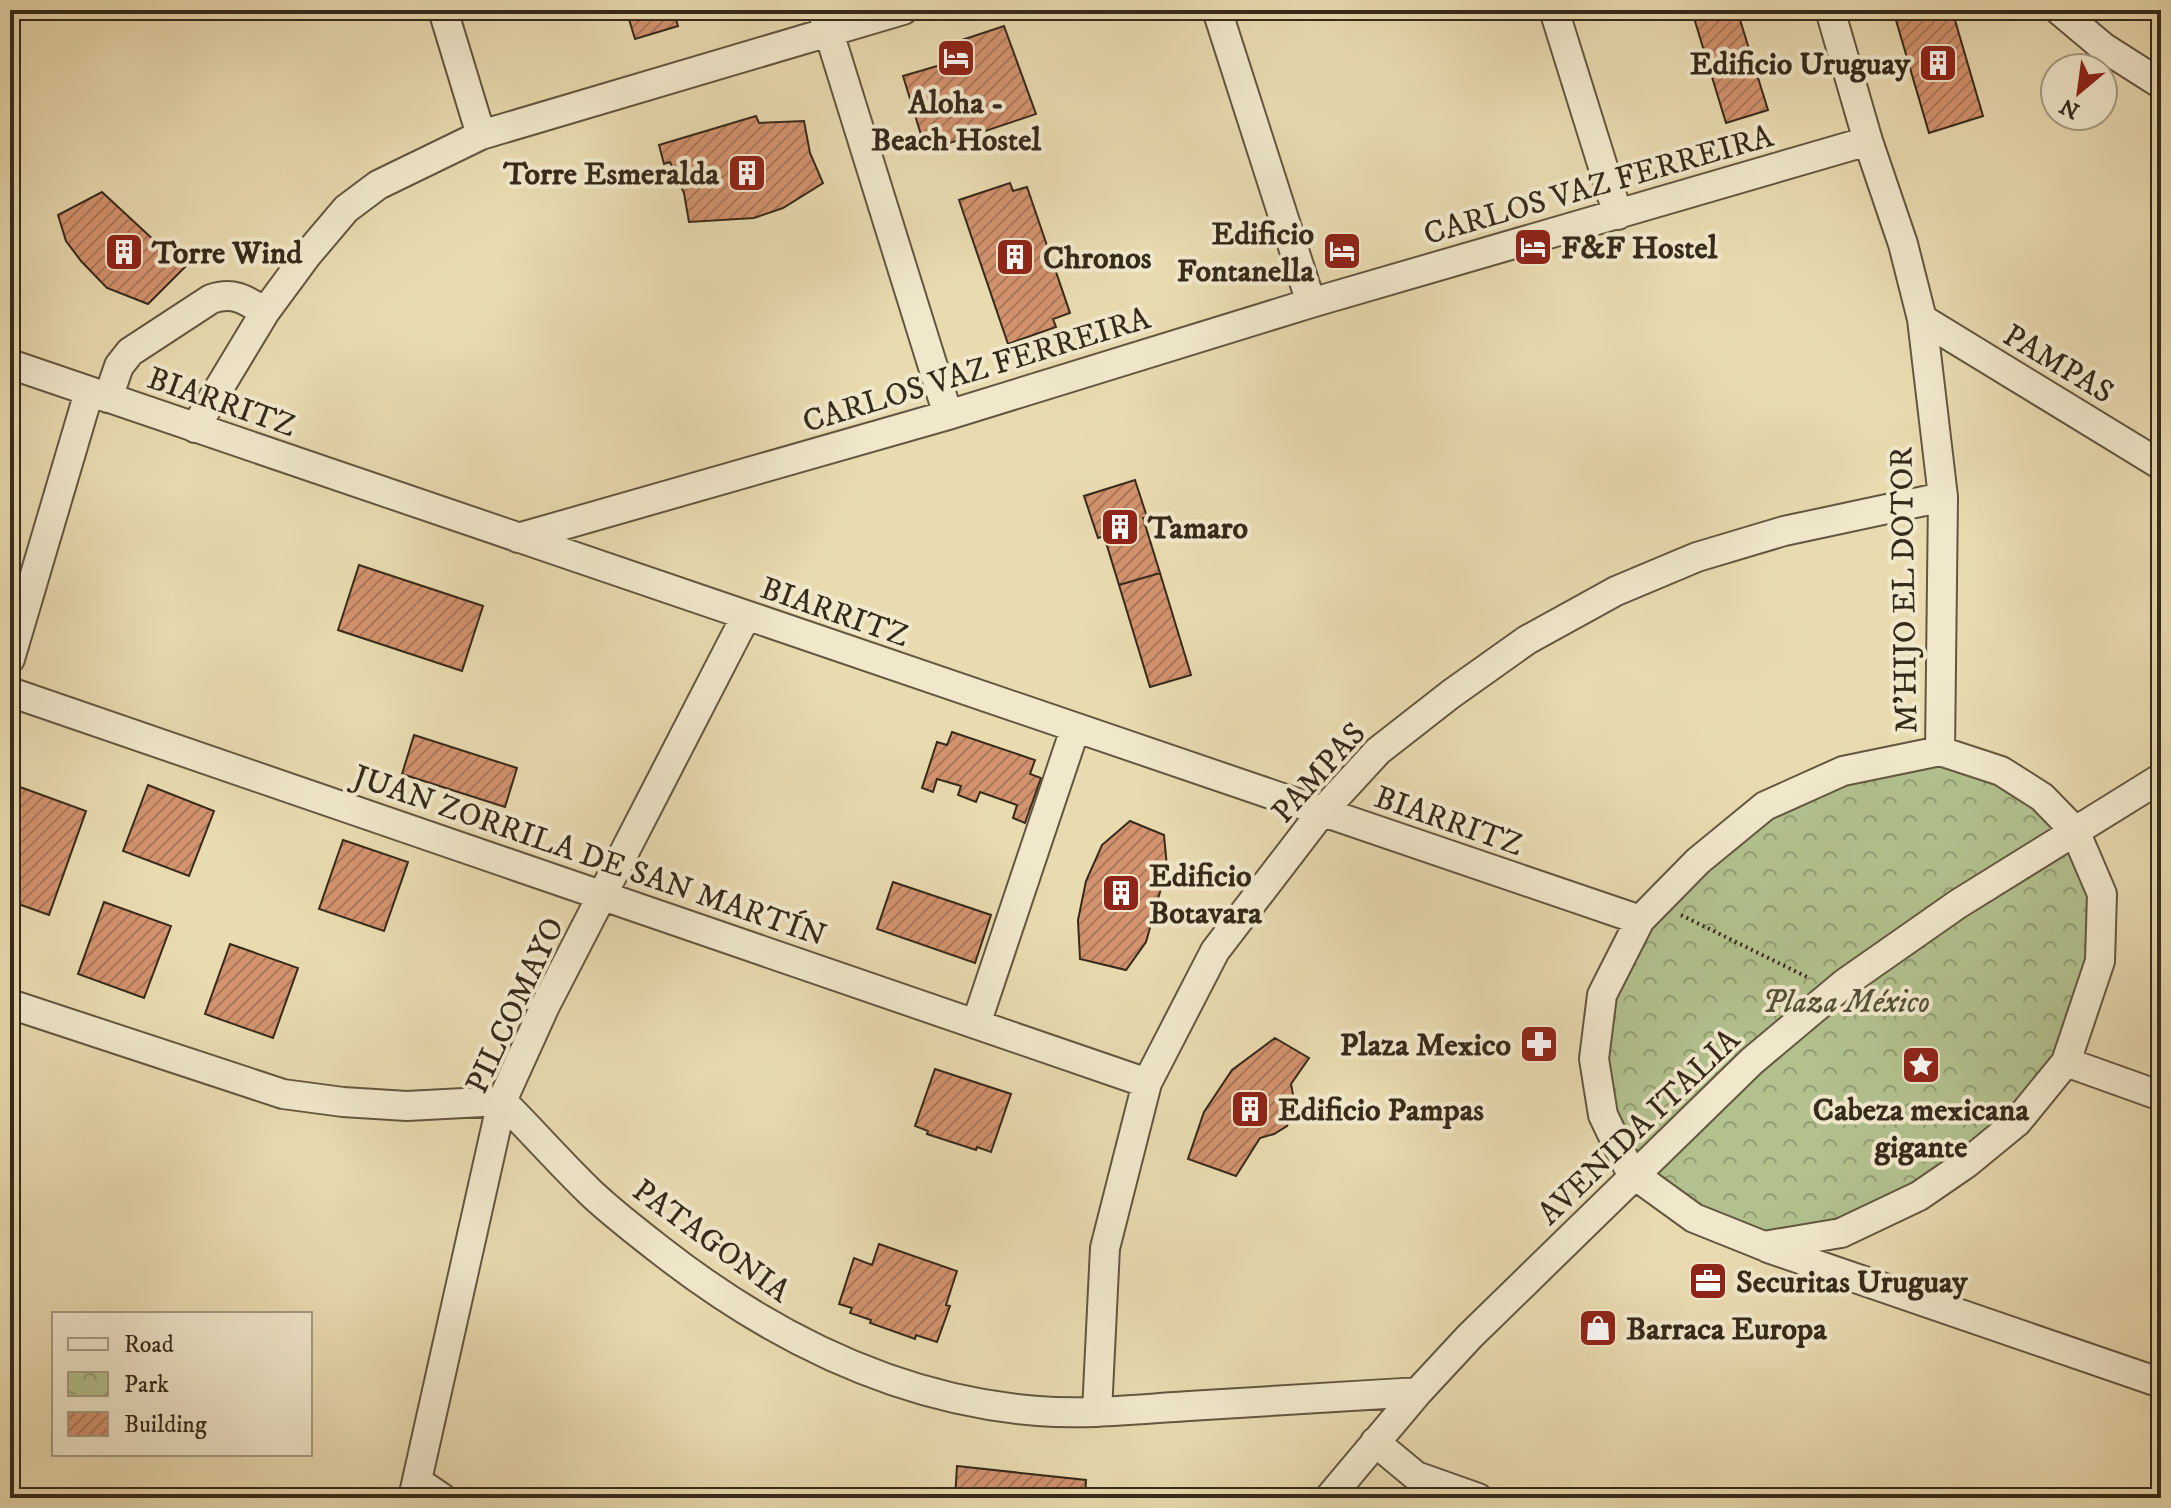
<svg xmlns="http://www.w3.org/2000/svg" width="2171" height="1508" font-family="'IM FELL DW Pica',serif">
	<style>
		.park { fill: url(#park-crowns); stroke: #747654; stroke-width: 2 }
		.building { fill: url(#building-hatch); stroke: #362a1b; stroke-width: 2 }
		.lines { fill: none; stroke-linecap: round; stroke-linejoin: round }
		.minor-casing { stroke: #635640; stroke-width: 32 }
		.path { stroke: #362a1b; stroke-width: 4; stroke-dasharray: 2 4; stroke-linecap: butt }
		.minor { stroke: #f1e8cc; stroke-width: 28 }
		.labels { text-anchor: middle; stroke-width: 8; stroke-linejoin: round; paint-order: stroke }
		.poi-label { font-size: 32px; font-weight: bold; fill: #362a1b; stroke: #f1e8cc; text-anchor: start }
		.street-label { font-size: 32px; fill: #362a1b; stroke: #f1e8cc }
		.park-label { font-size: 32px; font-style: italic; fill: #555038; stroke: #f1e8cc }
	</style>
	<defs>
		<pattern id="park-crowns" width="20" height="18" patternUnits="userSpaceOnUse" patternTransform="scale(2)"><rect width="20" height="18" fill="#b2c18e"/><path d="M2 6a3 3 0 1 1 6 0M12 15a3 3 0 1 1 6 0" fill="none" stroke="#929d73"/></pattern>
		<pattern id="building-hatch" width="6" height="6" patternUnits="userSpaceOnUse" patternTransform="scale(2)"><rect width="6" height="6" fill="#d3936f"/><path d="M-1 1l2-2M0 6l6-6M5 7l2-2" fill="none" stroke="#ac785a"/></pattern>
	</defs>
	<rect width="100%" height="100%" fill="#e9dbb0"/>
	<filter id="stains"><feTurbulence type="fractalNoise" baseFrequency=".0025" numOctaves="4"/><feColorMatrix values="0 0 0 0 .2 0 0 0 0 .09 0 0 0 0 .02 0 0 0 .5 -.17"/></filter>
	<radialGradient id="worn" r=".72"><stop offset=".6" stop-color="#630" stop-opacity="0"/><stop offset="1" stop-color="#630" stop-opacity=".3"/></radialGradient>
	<!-- park -->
	<path class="park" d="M1940 751 2042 797 2102 894 2066 1062 1919 1196 1764 1246 1636 1176 1603 1115 1602 995 1640 920 1765 806Z"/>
	<!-- building -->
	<path class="building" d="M619 10H694L675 16 678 26 635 39 628 16 621 18Z
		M1721 10H1737L1768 110 1726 123 1694 18Z
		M1893 10H1952L1983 116 1929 133Z
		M1004 26 1036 114 926 151 903 76 968 57 962 40Z
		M756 116 759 123 804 121 810 153 823 183 783 208 754 218 689 222 684 193 670 162 664 164 659 145Z
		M1010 183 1013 191 1027 187 1070 313 1053 319 1056 327 1008 344 959 200Z
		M102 192 158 244 191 261 148 304 107 288 81 261 66 241 58 215Z
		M1135 480 1147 517 1143 518 1160 573 1119 585 1104 536 1098 538 1084 496Z
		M359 565 483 606 462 671 338 630Z
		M1160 573 1191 675 1150 687 1119 585Z
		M952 732 1035 760 1030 774 1041 778 1025 823 1013 818 1017 805 980 792 976 802 958 795 961 786 937 779 933 792 922 788 937 742 947 745Z
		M414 735 517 768 505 807 402 774Z
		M148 785 214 811 189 876 123 851Z
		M20 787 86 811 49 915 10 901V816Z
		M1130 821 1164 835 1167 867 1146 942 1126 970 1080 959 1078 920 1086 881 1102 845Z
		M343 840 408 862 384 931 319 909Z
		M893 882 991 915 975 963 877 929Z
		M104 902 171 926 144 998 78 974Z
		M230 944 298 968 273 1038 205 1014Z
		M1275 1038 1309 1058 1291 1084 1295 1105 1287 1126 1274 1134 1260 1138 1236 1176 1188 1159 1204 1112 1232 1070Z
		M935 1069 1011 1094 991 1152 977 1147 976 1150 927 1134 928 1131 915 1126Z
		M879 1244 957 1271 946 1305 950 1306 937 1342 916 1335 915 1339 870 1323 871 1320 850 1313 852 1308 839 1304 854 1258 872 1265Z
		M957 1466 1086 1480 1085 1498H955Z"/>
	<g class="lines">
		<defs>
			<path id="minor" d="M443 10 481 135
				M822 10 948 415
				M1217 10 1311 303
				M1554 10 1618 215
				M1830 10 1868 141 1903 244 1922 319 1943 497 1940 751
				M2059 10 2103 47 2161 84
				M1922 319 2161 465
				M10 364 1640 920
				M108 398 119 366 130 352 211 299C234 291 246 300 265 312
				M195 428 265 312 307 255 346 209 378 185 481 135 903 10
				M518 538 948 415 1311 303 1868 141
				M10 659 89 392
				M10 692 1147 1083
				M1940 751 2001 771 2042 797 2075 831 2102 894 2100 961 2066 1062 2017 1122 1967 1163 1919 1196 1841 1233 1764 1246 1694 1218 1636 1176 1627 1165 1603 1115 1594 1059 1602 995 1640 920 1698 861 1765 806 1843 771Z
				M10 1004 283 1094 343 1102 407 1106 502 1101C532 1131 560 1163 590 1192 612 1213 637 1232 660 1250 770 1336 898 1400 1038 1411 1088 1415 1139 1409 1189 1406 1266 1401 1342 1397 1418 1392
				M976 1024 1075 729
				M2066 1062 2161 1096
				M1768 1248 2161 1383
				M1097 1412 1105 1248 1147 1083 1215 951 1321 813 1378 751 1451 694 1527 640 1616 591 1697 557 1784 531 1943 497
				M1375 1442 1416 1476 1478 1498
				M417 1481 442 1498
				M413 1498 502 1101 545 1006 746 616
				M1329 1498 1418 1392 1470 1336 1752 1061 1845 983 1958 904 2161 778"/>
		</defs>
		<!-- minor casing -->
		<use href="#minor" class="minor-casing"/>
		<!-- path -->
		<path class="path" d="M1681 915 1809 978"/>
		<!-- minor -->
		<use href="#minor" class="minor"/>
	</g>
	<!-- icons -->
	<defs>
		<symbol id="hotel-square" viewBox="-11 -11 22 22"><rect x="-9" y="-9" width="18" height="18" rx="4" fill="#8f2418" stroke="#f1e8cc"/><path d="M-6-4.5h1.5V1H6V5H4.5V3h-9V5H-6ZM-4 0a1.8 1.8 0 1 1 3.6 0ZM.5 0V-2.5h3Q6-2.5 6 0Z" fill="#fff"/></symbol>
		<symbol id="building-square" viewBox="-11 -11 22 22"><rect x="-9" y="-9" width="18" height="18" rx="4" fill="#8f2418" stroke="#f1e8cc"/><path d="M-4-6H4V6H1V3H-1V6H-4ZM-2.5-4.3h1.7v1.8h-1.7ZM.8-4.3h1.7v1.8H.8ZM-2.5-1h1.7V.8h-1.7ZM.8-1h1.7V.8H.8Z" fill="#fff"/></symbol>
		<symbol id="pharmacy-square" viewBox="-11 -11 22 22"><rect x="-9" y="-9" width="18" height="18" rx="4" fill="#8f2418" stroke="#f1e8cc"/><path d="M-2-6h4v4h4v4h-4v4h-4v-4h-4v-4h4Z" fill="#fff"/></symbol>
		<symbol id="sight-square" viewBox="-11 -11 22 22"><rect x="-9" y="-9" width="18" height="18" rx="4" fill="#8f2418" stroke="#f1e8cc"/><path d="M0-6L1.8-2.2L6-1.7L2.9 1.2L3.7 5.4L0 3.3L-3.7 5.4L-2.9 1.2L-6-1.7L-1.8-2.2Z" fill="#fff"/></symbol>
		<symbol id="office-square" viewBox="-11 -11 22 22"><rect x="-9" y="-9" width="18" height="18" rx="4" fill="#8f2418" stroke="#f1e8cc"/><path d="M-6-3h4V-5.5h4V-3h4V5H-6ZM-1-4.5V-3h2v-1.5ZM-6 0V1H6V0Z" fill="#fff"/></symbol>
		<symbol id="shop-square" viewBox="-11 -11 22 22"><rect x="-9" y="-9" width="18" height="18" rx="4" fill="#8f2418" stroke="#f1e8cc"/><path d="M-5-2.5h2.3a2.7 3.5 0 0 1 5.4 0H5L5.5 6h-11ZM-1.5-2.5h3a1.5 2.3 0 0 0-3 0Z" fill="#fff"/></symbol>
	</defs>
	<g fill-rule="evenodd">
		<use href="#hotel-square" x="934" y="36" width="44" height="44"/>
		<use href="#building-square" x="1916" y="41" width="44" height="44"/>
		<use href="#building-square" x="725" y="151" width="44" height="44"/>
		<use href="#hotel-square" x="1511" y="225" width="44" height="44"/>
		<use href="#hotel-square" x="1320" y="229" width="44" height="44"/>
		<use href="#building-square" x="102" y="230" width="44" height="44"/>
		<use href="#building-square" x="993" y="235" width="44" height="44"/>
		<use href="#building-square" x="1098" y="505" width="44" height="44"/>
		<use href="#building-square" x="1099" y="871" width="44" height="44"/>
		<use href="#pharmacy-square" x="1517" y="1022" width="44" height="44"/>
		<use href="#sight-square" x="1899" y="1043" width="44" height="44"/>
		<use href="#building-square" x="1228" y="1087" width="44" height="44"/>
		<use href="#office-square" x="1686" y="1259" width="44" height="44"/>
		<use href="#shop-square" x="1576" y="1306" width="44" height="44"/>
	</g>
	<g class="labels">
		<!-- poi labels -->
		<g class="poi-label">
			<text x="1910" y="74" text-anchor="end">Edificio Uruguay</text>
			<text x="956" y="113" text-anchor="middle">Aloha -<tspan x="956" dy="37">Beach Hostel</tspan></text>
			<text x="719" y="184" text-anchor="end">Torre Esmeralda</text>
			<text x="1314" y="244" text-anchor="end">Edificio<tspan x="1314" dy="37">Fontanella</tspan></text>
			<text x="1561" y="258">F&amp;F Hostel</text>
			<text x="152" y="263">Torre Wind</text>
			<text x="1043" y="268">Chronos</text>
			<text x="1148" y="538">Tamaro</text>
			<text x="1149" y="886">Edificio<tspan x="1149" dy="37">Botavara</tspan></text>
			<text x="1511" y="1055" text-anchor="end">Plaza Mexico</text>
			<text x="1278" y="1120">Edificio Pampas</text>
			<text x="1921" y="1120" text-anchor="middle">Cabeza mexicana<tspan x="1921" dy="37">gigante</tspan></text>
			<text x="1736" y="1292">Securitas Uruguay</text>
			<text x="1626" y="1339">Barraca Europa</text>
		</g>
		<!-- street labels -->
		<g class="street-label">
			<text transform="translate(1598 184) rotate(-16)" y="11">CARLOS VAZ FERREIRA</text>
			<text transform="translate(2059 363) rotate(31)" y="11">PAMPAS</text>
			<text transform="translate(976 369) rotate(-17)" y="11">CARLOS VAZ FERREIRA</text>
			<text transform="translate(222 401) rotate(19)" y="11">BIARRITZ</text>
			<text transform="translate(1903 590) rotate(-91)" y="11">M'HIJO EL DOTOR</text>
			<text transform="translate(835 611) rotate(19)" y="11">BIARRITZ</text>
			<text transform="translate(1318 772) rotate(-48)" y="11">PAMPAS</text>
			<text transform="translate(1449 820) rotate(19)" y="11">BIARRITZ</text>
			<text transform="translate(590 855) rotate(19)" y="11">JUAN ZORRILA DE SAN MARTÍN</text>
			<text transform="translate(514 1005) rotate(-65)" y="11">PILCOMAYO</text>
			<text transform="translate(1638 1126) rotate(-44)" y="11">AVENIDA ITALIA</text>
			<text transform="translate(712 1240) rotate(36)" y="11">PATAGONIA</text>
		</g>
		<!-- park labels -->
		<g class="park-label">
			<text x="1846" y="1012">Plaza México</text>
		</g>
	</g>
	<!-- margin -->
	<rect width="2171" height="1508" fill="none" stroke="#e9dbb0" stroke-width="40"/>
	<rect x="12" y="12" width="2147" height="1484" fill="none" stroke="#362a1b" stroke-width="4"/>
	<rect x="20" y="20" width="2131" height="1468" fill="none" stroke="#362a1b" stroke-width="2"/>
	<!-- legend -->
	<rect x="52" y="1312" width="260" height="144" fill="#f1e8cc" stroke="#a69c85" stroke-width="2"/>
	<rect x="68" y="1338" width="40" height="12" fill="#f1e8cc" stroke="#a69c85" stroke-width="2"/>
	<text x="124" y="1352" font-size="24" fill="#362a1b">Road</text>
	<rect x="68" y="1372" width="40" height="24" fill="url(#park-crowns)" stroke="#a69c85" stroke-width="2"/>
	<text x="124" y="1392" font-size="24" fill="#362a1b">Park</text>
	<rect x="68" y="1412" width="40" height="24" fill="url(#building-hatch)" stroke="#a69c85" stroke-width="2"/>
	<text x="124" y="1432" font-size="24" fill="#362a1b">Building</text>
	<!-- north arrow -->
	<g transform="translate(2079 92) rotate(209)"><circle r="38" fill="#f1e8cc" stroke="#a69c85" stroke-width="2"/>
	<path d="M0-6L14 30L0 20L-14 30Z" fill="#8f2418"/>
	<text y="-12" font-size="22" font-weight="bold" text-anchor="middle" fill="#362a1b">N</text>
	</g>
	<rect width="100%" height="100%" filter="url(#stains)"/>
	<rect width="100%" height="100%" fill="url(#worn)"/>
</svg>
